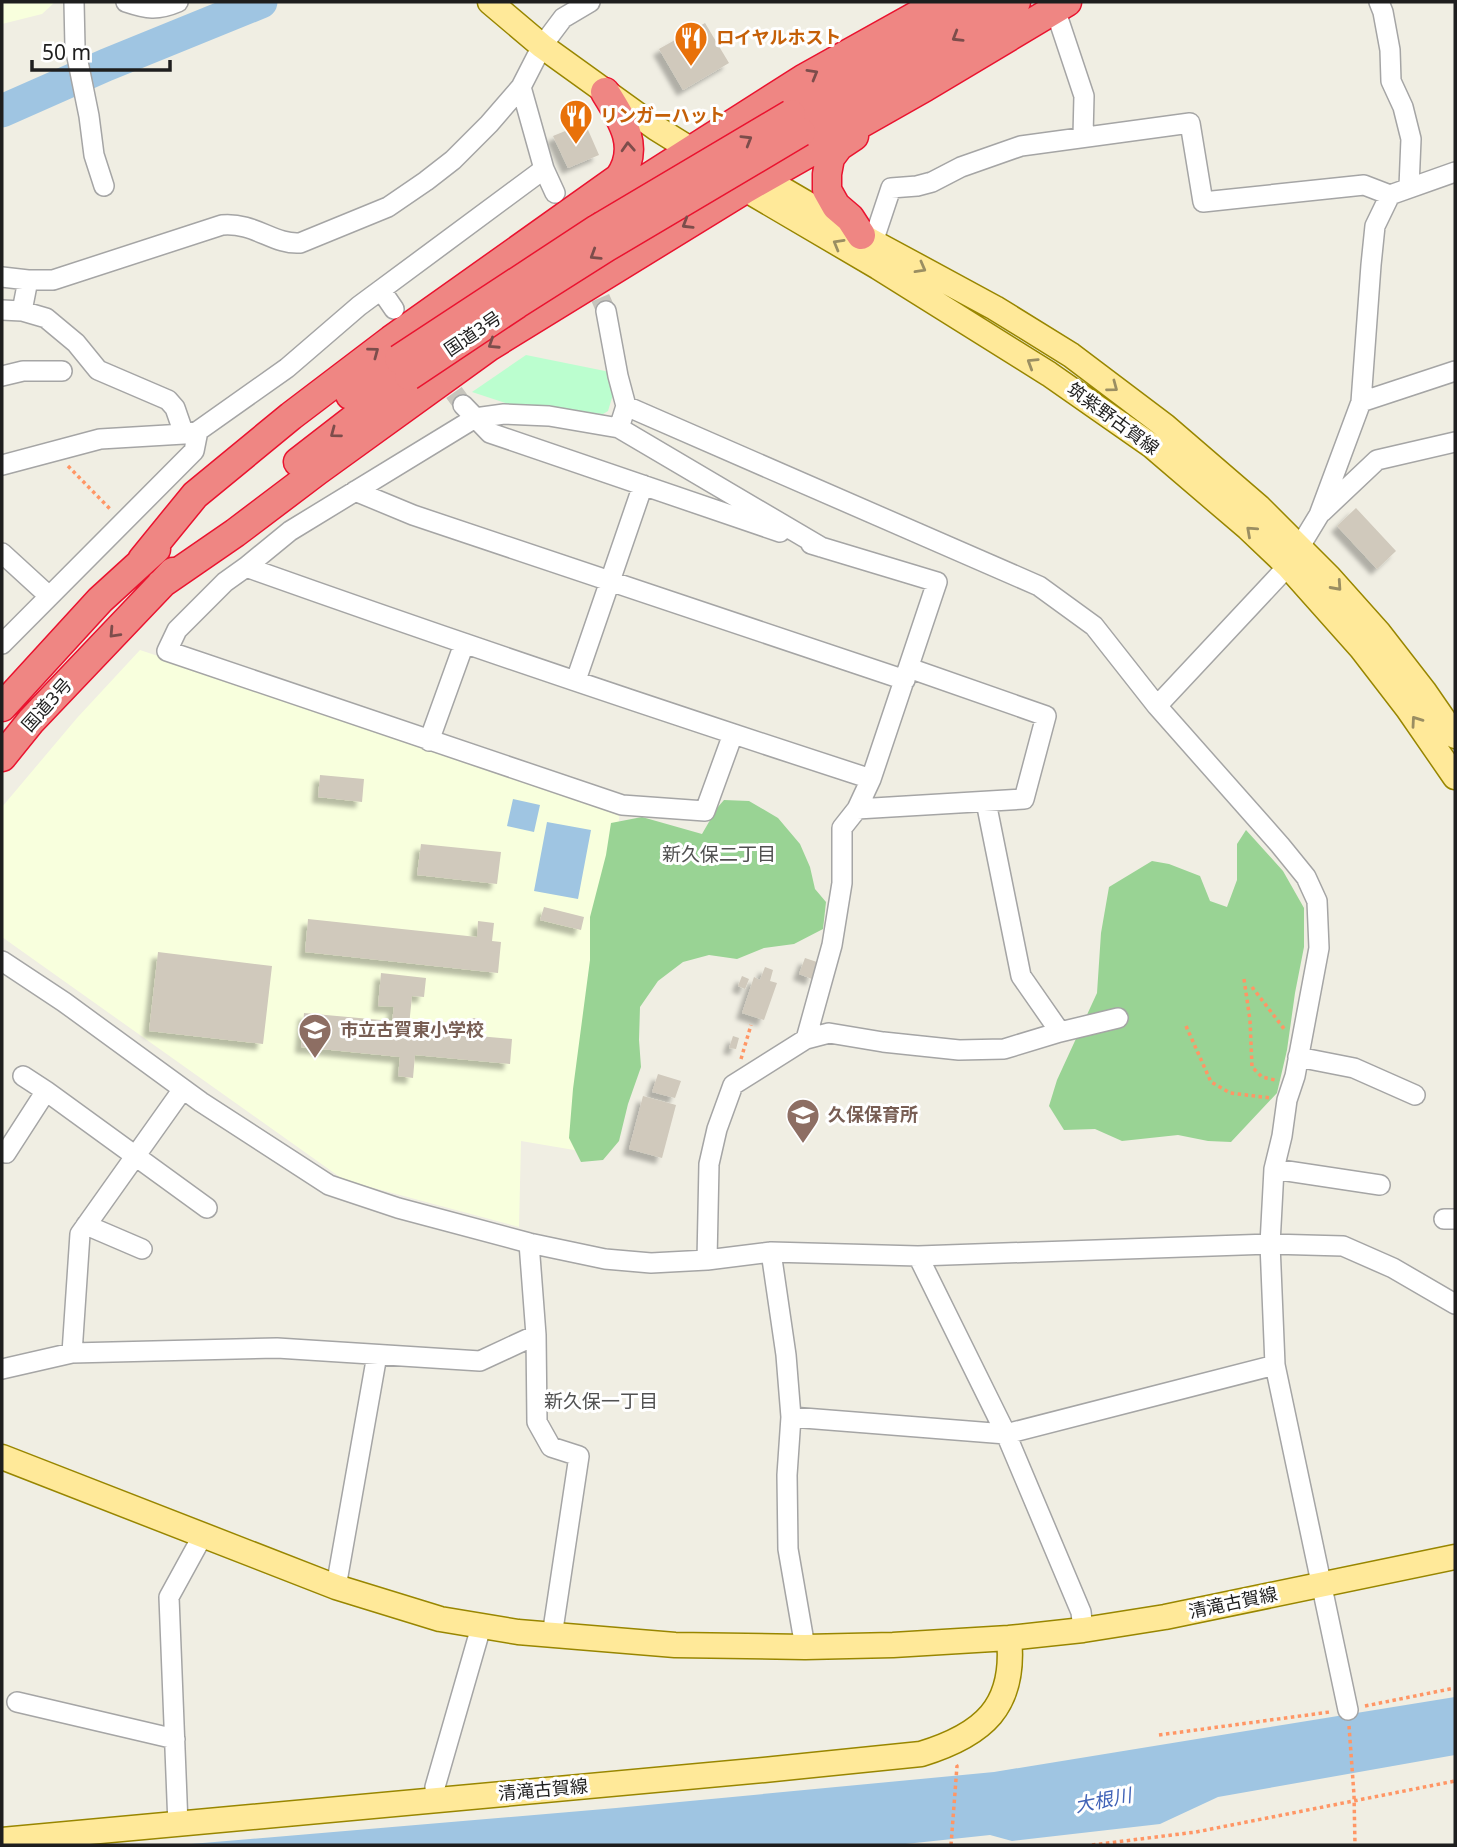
<svg xmlns="http://www.w3.org/2000/svg" width="1457" height="1847" font-family="'Noto Sans','Noto Sans JP',sans-serif">
	<style>
		.education { fill: #f8ffdd }
		.forest { fill: #99d394 }
		.park { fill: #bbfecf }
		.water { fill: #9fc5e2 }
		.lines { fill: none; stroke-linecap: round; stroke-linejoin: round }
		.river { stroke: #9fc5e2; stroke-width: 33 }
		.building { fill: #d0c9bc; filter: url(#shadow) }
		.minor-tunnel { stroke: #c6c4bc; stroke-width: 19; stroke-dasharray: 19 10; stroke-linecap: butt }
		.minor-casing { stroke: #a5a5a5; stroke-width: 22 }
		.major-casing { stroke: #988600; stroke-width: 27 }
		.highway-casing { stroke: #ea132f; stroke-width: 31 }
		.path { stroke: #ff9665; stroke-width: 3.5; stroke-dasharray: 3.5 3.5; stroke-linecap: butt }
		.minor { stroke: #fff; stroke-width: 19 }
		.major { stroke: #ffe999; stroke-width: 24 }
		.highway { stroke: #ef8683; stroke-width: 28 }
		.highway-bridge-casing { stroke: #ea132f; stroke-width: 31; stroke-linecap: butt }
		.highway-bridge { stroke: #ef8683; stroke-width: 28 }
		.oneway { stroke: #7c4d4b }
		.oneway2 { stroke: #9a8e62 }
		.labels { text-anchor: middle; stroke-width: 6; stroke-linejoin: round; paint-order: stroke }
		.food-label { font-size: 18px; font-weight: bold; fill: #c56008; stroke: #fff; text-anchor: start }
		.street-label { font-size: 18px; fill: #1e1e1e; stroke: #fff }
		.education-label { font-size: 18px; font-weight: bold; fill: #785e54; stroke: #fff; text-anchor: start }
		.neighbourhood-label { font-size: 19px; fill: #515151; stroke: #fff }
		.water-label { font-size: 19px; font-style: italic; fill: #4163b7; stroke: #fff }
	</style>
	<defs>
		<filter id="shadow"><feDropShadow dx="-6" dy="6" stdDeviation="2" flood-color="#0004"/></filter>
	</defs>
	<rect width="100%" height="100%" fill="#f0eee3"/>
	<!-- education -->
	<path class="education" d="M2 2H55L42 14 2 24Z
		M140 650 620 811 580 1151 521 1141 519 1227 344 1180 2 937V807L77 718Z"/>
	<!-- forest -->
	<path class="forest" d="M724 800 749 801 778 818 800 844 810 867 815 889 826 902 823 929 794 944 764 948 737 959 709 955 683 962 658 981 640 1007 639 1040 641 1067 628 1104 619 1141 603 1160 581 1162 569 1138 573 1089 590 960V917L606 855 611 823 642 817 702 834 717 808Z
		M1246 830 1283 871 1304 908V947L1295 993 1287 1050 1277 1093 1231 1142 1208 1141 1178 1135 1122 1141 1095 1129 1064 1130 1049 1106 1057 1080 1097 993 1101 933 1109 887 1152 861 1169 864 1200 876 1210 901 1227 907 1237 880V844Z"/>
	<!-- park -->
	<path class="park" d="M526 355 610 372 615 388 608 411 603 414 518 407 472 392Z"/>
	<!-- water -->
	<path class="water" d="M513 799 540 805 534 832 507 826Z
		M547 822 591 830 578 899 534 891Z
		M1455 1697V1755L1218 1797 1160 1824 1012 1841 990 1835 896 1845H179L616 1808 994 1772Z"/>
	<g class="lines">
		<!-- river -->
		<path class="river" d="M2 111 106 65 261 2"/>
	</g>
	<!-- building -->
	<path class="building" d="M705 23 729 63 683 90 659 49Z
		M585 123 599 155 568 168 553 136Z
		M1356 508 1396 551 1377 569 1337 526Z
		M320 775 364 779 362 802 318 797Z
		M421 844 501 852 497 884 417 875Z
		M544 907 584 917 581 930 540 920Z
		M308 919 477 937 478 921 494 923 492 941 501 942 498 973 305 952Z
		M158 952 272 966 263 1044 149 1031Z
		M805 958 817 962 812 979 799 974Z
		M765 967 773 970 770 981 777 983 764 1020 742 1013 754 977 760 980Z
		M381 973 426 978 424 997 412 996 409 1026 468 1031 469 1018H480L478 1036 512 1039 510 1064 415 1055 413 1078 398 1076 400 1057 301 1047 304 1013 392 1021 394 1007 378 1006Z
		M742 976 749 979 745 989 738 986Z
		M733 1036 739 1038 736 1049 729 1048Z
		M658 1074 681 1081 675 1098 652 1092Z
		M643 1096 676 1105 662 1158 629 1149Z"/>
	<g class="lines">
		<!-- minor-tunnel -->
		<path class="minor-tunnel" d="M589 271 606 311
			M437 369 463 405"/>
		<defs>
			<path id="minor" d="M74 2 75 47 89 116 94 155 104 186
				M126 2C147 9 157 11 178 2
				M1379 2 1383 12 1390 50 1391 81 1403 107 1411 139 1409 187
				M1055 9 1084 96 1083 136
				M544 169 555 193
				M873 242 891 188 917 186 932 182 961 167 1021 146 1190 123 1203 202 1364 185 1390 195
				M2 277 28 280
				M381 290 394 309
				M2 310 22 311 46 318 76 343 98 370 168 400 175 408 184 434
				M22 311 28 280H53L222 225C254 222 274 245 300 243L388 207 426 181 453 160 489 124 521 87
				M606 311 618 376 626 406
				M2 376 23 371H62
				M1361 402 1455 371
				M463 405 490 433 780 532
				M619 428 626 406 1039 586 1094 626 1157 706 1280 845 1306 877 1317 901 1319 948 1295 1076 1287 1100 1282 1136 1274 1169 1270 1244 1275 1365 1348 1710
				M2 465 100 439 184 434 198 431 287 368 359 306 544 169 521 87 542 46 563 18 590 2
				M355 491 413 515 905 680
				M1322 512 1377 460 1455 442
				M821 547 619 428 549 416 504 414 475 418 290 531 246 567C454 641 662 711 871 779
				M2 553 49 596
				M246 567 225 582 177 630 167 651 622 805 705 811 733 734
				M2 644 194 451 198 431
				M576 680 643 485
				M1157 706 1288 566 1319 515 1361 402 1371 265 1375 226 1390 195 1455 172
				M429 741 464 644
				M857 809 1024 799 1046 716 909 668
				M2 961 64 1002 201 1102 329 1185 398 1208 529 1243 605 1259 651 1263 707 1260 771 1252 918 1256 1270 1244 1343 1246 1393 1268 1455 1304
				M1060 1032 1118 1018
				M806 1039 829 1033 883 1042 959 1050 1004 1049 1060 1032 1021 976 986 802
				M1298 1057 1354 1068 1415 1095
				M46 1091 207 1208
				M2 1152 6 1153 46 1091 23 1076
				M1274 1169 1380 1185
				M1444 1219H1455
				M86 1225 142 1249
				M771 1252 786 1355 791 1417 787 1475 788 1549 805 1647
				M918 1256 1006 1434 1081 1612 1083 1630
				M707 1260 709 1164 717 1129 733 1085 806 1039 832 945 842 883V828L857 809 871 779 937 582 811 544
				M536 1335 537 1422 551 1447 579 1456 552 1636
				M72 1353 80 1234 183 1089
				M2 1369 72 1353 277 1348 480 1361 536 1335 529 1243
				M791 1417 1006 1434 1275 1365
				M336 1587 377 1355
				M17 1702 175 1739
				M436 1799 435 1787 481 1627
				M178 1825 169 1597 203 1535"/>
			<path id="major" d="M490 2 542 46 656 128 693 151 745 189 878 267 1049 374 1152 446 1248 528 1288 566 1361 648 1408 709 1455 777
				M748 172 763 178 873 242 995 308 1071 355 1165 426 1259 507 1329 577 1379 633 1424 691 1455 736
				M2 1457 336 1587 440 1619 518 1632 675 1645 805 1647 893 1645 1009 1638 1083 1630 1165 1617 1455 1557
				M2 1840 764 1770 921 1754C983 1735 1016 1707 1009 1638"/>
			<path id="highway" d="M791 114 977 2
				M801 132 1016 2
				M854 136 839 146 830 158 827 174V190L836 206 850 218 861 235
				M607 204 803 79 941 2
				M350 395 399 359
				M298 462 409 376
				M142 560 195 495 291 416 391 340 619 178C641 148 622 119 605 92
				M161 584 235 533 317 471 490 346 745 189 925 87 1067 2
				M2 707 100 600 156 549
				M2 757 31 721 173 572"/>
		</defs>
		<!-- minor casing -->
		<use href="#minor" class="minor-casing"/>
		<!-- major casing -->
		<use href="#major" class="major-casing"/>
		<!-- highway casing -->
		<use href="#highway" class="highway-casing"/>
		<!-- path -->
		<path class="path" d="M68 466 111 510
			M1244 979 1250 1020 1252 1067 1262 1077 1275 1080
			M1252 987 1285 1030
			M1186 1026 1211 1082 1230 1093 1271 1098
			M741 1059 751 1025
			M1365 1706 1455 1688
			M1349 1726 1354 1795 1355 1845
			M1159 1735 1330 1712
			M951 1845 957 1766 955 1763
			M1092 1845 1196 1832 1455 1781"/>
		<!-- minor -->
		<use href="#minor" class="minor"/>
		<!-- major -->
		<use href="#major" class="major"/>
		<!-- highway -->
		<use href="#highway" class="highway"/>
		<defs>
			<path id="highway-bridge" d="M399 359 597 229 791 114
				M409 376 517 304 607 247 801 132"/>
		</defs>
		<!-- highway-bridge casing -->
		<use href="#highway-bridge" class="highway-bridge-casing"/>
		<!-- highway-bridge -->
		<use href="#highway-bridge" class="highway-bridge"/>
	</g>
	<!-- one-way arrows -->
	<defs><path id="oneway-chevron" d="M-2-3.5L2.5 0L-2 3.5" fill="none" stroke-width="1.6" stroke-linecap="round" stroke-linejoin="round" transform="scale(1.75)"/></defs>
	<g class="oneway">
		<use href="#oneway-chevron" transform="translate(957 37) rotate(149)"/>
		<use href="#oneway-chevron" transform="translate(813 74) rotate(-30)"/>
		<use href="#oneway-chevron" transform="translate(747 140) rotate(-31)"/>
		<use href="#oneway-chevron" transform="translate(628 147) rotate(-93)"/>
		<use href="#oneway-chevron" transform="translate(687 224) rotate(149)"/>
		<use href="#oneway-chevron" transform="translate(595 255) rotate(148)"/>
		<use href="#oneway-chevron" transform="translate(493 344) rotate(147)"/>
		<use href="#oneway-chevron" transform="translate(374 352) rotate(-37)"/>
		<use href="#oneway-chevron" transform="translate(335 433) rotate(143)"/>
		<use href="#oneway-chevron" transform="translate(114 633) rotate(133)"/>
	</g>
	<g class="oneway2">
		<use href="#oneway-chevron" transform="translate(838 244) rotate(-150)"/>
		<use href="#oneway-chevron" transform="translate(921 268) rotate(29)"/>
		<use href="#oneway-chevron" transform="translate(1032 363) rotate(-148)"/>
		<use href="#oneway-chevron" transform="translate(1113 387) rotate(37)"/>
		<use href="#oneway-chevron" transform="translate(1251 531) rotate(-138)"/>
		<use href="#oneway-chevron" transform="translate(1337 586) rotate(48)"/>
		<use href="#oneway-chevron" transform="translate(1416 721) rotate(-125)"/>
	</g>
	<!-- icons -->
	<defs>
		<symbol id="restaurant-pin" viewBox="-11 -11 22 30"><path d="M0 17L-7.5 6A9.5 9.5 0 1 1 7.5 6Z" fill="#e8710a" stroke="#fff"/><path d="M-5-6h1v4h1v-4h1v4h1v-4h1v5L-1.5 .5V6h-2V.5L-5-1ZM5-6V6H3V1.5H1.5Q1.5-4 5-6Z" fill="#fff"/></symbol>
		<symbol id="school-pin" viewBox="-11 -11 22 30"><path d="M0 17L-7.5 6A9.5 9.5 0 1 1 7.5 6Z" fill="#8d6e63" stroke="#fff"/><path d="M0-5L7-2L0 1L-7-2ZM-4 1L0 2.5L4 1V4Q0 6-4 4Z" fill="#fff"/></symbol>
	</defs>
	<g fill-rule="evenodd">
		<use href="#restaurant-pin" x="672" y="19" width="38" height="52"/>
		<use href="#restaurant-pin" x="557" y="97" width="38" height="52"/>
		<use href="#school-pin" x="296" y="1011" width="38" height="52"/>
		<use href="#school-pin" x="784" y="1096" width="38" height="52"/>
	</g>
	<g class="labels">
		<!-- food labels -->
		<g class="food-label">
			<text x="716" y="44">ロイヤルホスト</text>
			<text x="600" y="122">リンガーハット</text>
		</g>
		<!-- street labels -->
		<g class="street-label">
			<text transform="translate(473 334) rotate(-34)" y="6">国道3号</text>
			<text transform="translate(1113 419) rotate(36)" y="6">筑紫野古賀線</text>
			<text transform="translate(47 705) rotate(-48)" y="6">国道3号</text>
			<text transform="translate(1233 1603) rotate(-12)" y="6">清滝古賀線</text>
			<text transform="translate(543 1790) rotate(-5)" y="6">清滝古賀線</text>
		</g>
		<!-- education labels -->
		<g class="education-label">
			<text x="340" y="1036">市立古賀東小学校</text>
			<text x="828" y="1121">久保保育所</text>
		</g>
		<!-- neighbourhood labels -->
		<g class="neighbourhood-label">
			<text x="719" y="861">新久保二丁目</text>
			<text x="601" y="1408">新久保一丁目</text>
		</g>
		<!-- water labels -->
		<g class="water-label">
			<text transform="translate(1103 1800) rotate(-11)" y="7">大根川</text>
		</g>
	</g>
	<!-- border -->
	<rect width="1457" height="1847" fill="none" stroke="#1e1e1e" stroke-width="7"/>
	<!-- scale -->
	<path d="M32 60v10h138v-10" fill="none" stroke="#1e1e1e" stroke-width="3.5"/>
	<text x="42" y="60" font-size="21" fill="#1e1e1e" stroke="#ffffff" stroke-width="5" paint-order="stroke">50 m</text>
</svg>
